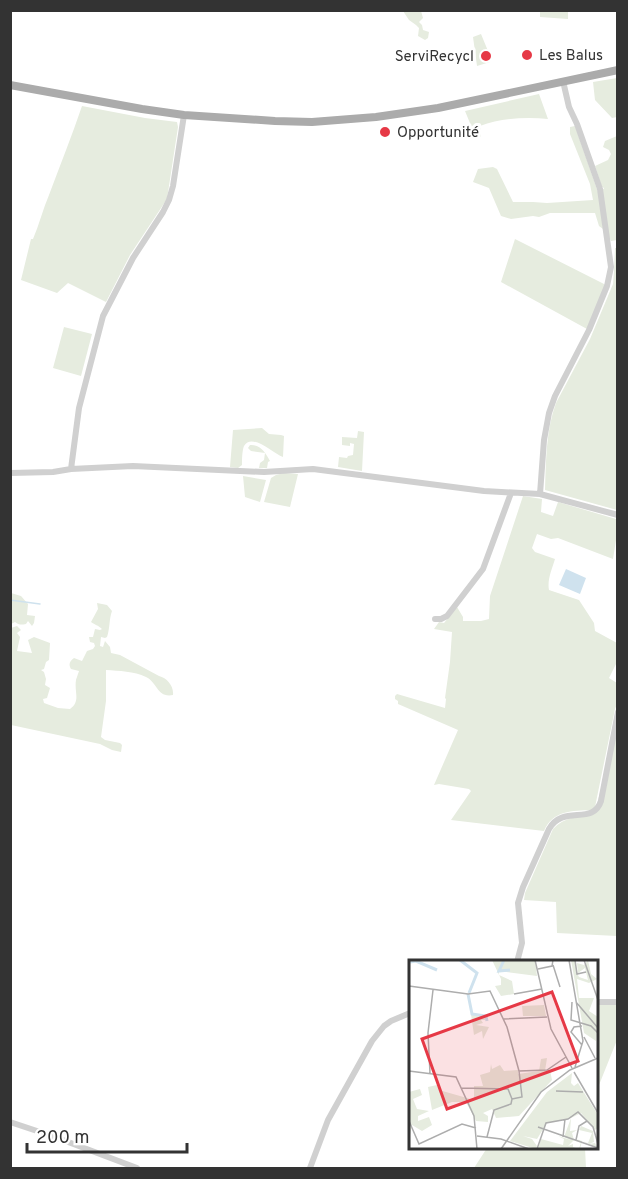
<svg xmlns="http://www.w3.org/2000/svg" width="628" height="1179" font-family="Overpass,sans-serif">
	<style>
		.green { fill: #e6ecdf }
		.water { fill: #cfe2ee }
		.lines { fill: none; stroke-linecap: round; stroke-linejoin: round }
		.stream { stroke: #cfe2ee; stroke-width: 1.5 }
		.minor { stroke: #d0d0d0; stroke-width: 6 }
		.major { stroke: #ababab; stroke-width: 8 }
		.poi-dot { fill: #e63946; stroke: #fff; stroke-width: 2 }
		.labels { text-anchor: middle; stroke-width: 6; stroke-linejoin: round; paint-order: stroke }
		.poi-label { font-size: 15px; fill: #333; stroke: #fff; text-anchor: start }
		.inset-river { fill: none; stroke: #cfe2ee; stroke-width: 3 }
		.inset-road { fill: none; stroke: #adadad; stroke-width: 1.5 }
		.view { fill: #e63946; fill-opacity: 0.15; stroke: #e63946; stroke-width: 3 }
		.inset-edge { fill: none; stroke: #333; stroke-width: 3 }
	</style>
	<rect width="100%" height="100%" fill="#fff"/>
	<!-- green -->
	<path class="green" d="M403 11H421L423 18 419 22 422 25 423 30 429 32 428 38 425 40 418 36 419 28 416 25 409 20Z
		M540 11H568V19L540 17Z
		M481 34 488 51 480 54 482 62 489 60 490 62 477 66 473 37Z
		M617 78V117L612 118 595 100 593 82Z
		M539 94 548 119C526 117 501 118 480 126L481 137 474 133 465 111Z
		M82 106 145 118 177 122 178 127 167 199 130 255 106 302 68 283 57 293 21 280 31 239H33C39 225 43 209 49 195 60 165 72 136 82 106Z
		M575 126 599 195 603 229 599 226 595 213H550L539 217 533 216 511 219 501 216 489 188 473 182 478 169 493 167 497 169 513 202H533L547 203 593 200 590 184 570 134V127Z
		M617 136V240L611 241 608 235 602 189H604L603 187H602L595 166 608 160 611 154 609 150 603 147 605 141Z
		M515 239 606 285 587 329 501 282Z
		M615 248H617V510L545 490C546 461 546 430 556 403L590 339 613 284 614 272Z
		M64 327 92 334 81 376 53 368Z
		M262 428 269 434 281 435 284 436 283 457C273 454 252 432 244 446 242 451 242 460 242 465L238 468 230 467 233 430Z
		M358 431 364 432 362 471 338 467 339 457 347 458 348 456 353 455 354 444 350 443V446L342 445V437L357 438Z
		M250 445C260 444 266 453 270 461L268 462 267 468H259L260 463 264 460 265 453 251 451 248 448Z
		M284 473 298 474 290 507 264 502 271 478 276 475Z
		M243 476 266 480 260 502 245 497Z
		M523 496 542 499 541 512 553 516 558 502 616 519 617 534 613 559 558 538 551 539 537 534 532 548 535 552 555 559C552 569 547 580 549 590L579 600 594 623 595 631 617 643V662L609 678 617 683V704L615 709 595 807 592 810C572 811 553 810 544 831L451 820 471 791 469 789 439 784 434 785 458 730 398 704V701L395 699V696L397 694 445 708 446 699 445 698 450 662 452 632 434 629 439 622 444 623 457 607 463 617V621H481L489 619 490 596Z
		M11 593 21 596 28 604 27 615 35 616 34 623 32 626 28 621 26 624C21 625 19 625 15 622L11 624Z
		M97 603 107 605 112 611C109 619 110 628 107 637L105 638 101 637 100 646 103 647 105 641 110 647 111 653 120 655 159 676C167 678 174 686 173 695 157 698 158 683 146 677 134 671 119 671 106 670V701L101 737 105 740 120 743 122 745 121 752 112 750 100 744 11 725V628L17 626 21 630 17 633 20 637 17 651 32 653 28 640 34 637 50 643 49 660 46 662 44 669 41 670 44 672 46 679 45 685 50 688 47 698 43 699 44 703 58 708 70 709C81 701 74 692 76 680 76 680 79 671 79 671L71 669C68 664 70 661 74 658L82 661 87 651 93 649 95 646 94 643 90 642 89 637H93L95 629 100 630 102 629C98 625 95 625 91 622L98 609Z
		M617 722V936L557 933 556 902 524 900 525 893 553 829C564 817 580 816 595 813Z
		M597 1005H618L617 1040 597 1090Z
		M487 1148H585L586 1168H474Z"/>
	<!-- water -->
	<path class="water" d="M566 569 586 578 580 594 559 585Z"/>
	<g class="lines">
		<!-- stream -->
		<path class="stream" d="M10 600 40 604"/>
		<!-- minor -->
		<path class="minor" d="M71 469 79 408 103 316 133 258 163 212 169 200 173 186 184 115
			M10 473 53 472 71 469 133 466 264 472 313 469 484 491 540 494 618 515
			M540 494 544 440 549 413 555 396 589 330 607 286 611 267 600 189 577 124 569 107 563 81
			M435 619H441L447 616 483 569 511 493
			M517 962 522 943 518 903 523 887 549 829C563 804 593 826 601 801L618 712
			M596 1002H618
			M10 1122 55 1137 137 1168
			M310 1168 328 1120 372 1041 384 1026 391 1021 410 1013"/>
		<!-- major -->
		<path class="major" d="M10 85 142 109 184 115 275 121 312 122 376 117 438 108 618 70"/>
	</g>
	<!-- markers -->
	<g class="poi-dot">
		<circle cx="527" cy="55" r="6"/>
		<circle cx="486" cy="56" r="6"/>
		<circle cx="385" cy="132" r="6"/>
	</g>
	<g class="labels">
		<!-- poi labels -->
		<g class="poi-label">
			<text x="539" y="60">Les Balus</text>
			<text x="474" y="61" text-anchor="end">ServiRecycl</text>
			<text x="397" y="137">Opportunité</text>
		</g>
	</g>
	<!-- overview -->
	<g transform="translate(409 960)">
		<rect width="189" height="189" fill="#fff"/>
		<path d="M83 0H126L128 16 90 11V15L103 21 105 34 92 36 86 26 92 25V19ZM162 0H166L169 15 170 17 179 20 176 8 169 13 168 3 175 5 179 0 182 14 188 19 180 23 168 19 170 38H185L180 51 189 57 187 81 175 73ZM135 45 137 56H114L113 46ZM62 54 78 55 76 60H72L74 63 67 65 80 67 74 79 73 71 65 75ZM138 98 136 111 141 110 143 120 110 156 87 158 83 149 74 153 79 156V162L67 161 57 142H43L23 150 19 127 28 125 30 130 65 140V126H74L71 115 81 112 82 104 83 109 91 105 95 111 109 110V114L130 111 132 99ZM163 113 162 123 165 126 169 123 189 155V168L186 170 172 153 162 158 161 171 168 170 163 173 165 180 159 186 164 184V187L170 189 172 182 167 179 179 183 183 173 170 170 172 166 184 171 185 182 180 184 186 183 188 187 173 181 171 189H129L132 179 154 185 155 179 149 176 162 180 155 177 162 158 138 163 128 179 114 176 123 179 128 186 127 189 101 181 138 132ZM11 129 13 135 4 139 8 149 20 151 9 156V161L20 157 23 165 13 171 3 165 1 175 0 132Z" fill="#e6ecdf"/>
		<path class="inset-river" d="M51 0 68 13 60 33M95 0 90 11 101 10M1 2 7 1 28 10M59 34 63 54 77 56 78 61"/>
		<path class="inset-road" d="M126 0 142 69 163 108M160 0 174 81 166 107M166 0 168 14 177 12M175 0 189 40M144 5 151 27M129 9 143 6 144 0M0 26 59 34 81 31 98 67 110 111 113 137 103 139M105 34 133 29M163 42 162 60 182 66 189 73M167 42 189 68M94 59 138 57M173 66 165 67 162 72 173 85M175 77 186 98M0 111 47 117 65 156 68 189M110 111 138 110 157 97M165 112 189 153M21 113 19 73 24 30M52 128 99 129 103 139M147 131 174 132M0 161 10 184 53 164 67 168M129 167 189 188M68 176 92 179 120 189M78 177 85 150 102 144 103 139M154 177 156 159M167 180 170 166 178 161M92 189 132 132 161 110 189 98M128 189 137 163 159 159 169 152 184 167 189 184"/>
		<path class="view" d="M143 32 169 101 38 149 13 79Z"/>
		<rect width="189" height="189" class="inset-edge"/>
	</g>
	<!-- border -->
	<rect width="628" height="1179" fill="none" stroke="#333333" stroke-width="24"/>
	<!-- scale -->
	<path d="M27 1143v9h160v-9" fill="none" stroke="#333333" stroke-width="3"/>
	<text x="36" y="1143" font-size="18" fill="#333333" stroke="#ffffff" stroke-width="4.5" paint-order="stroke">200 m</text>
</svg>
